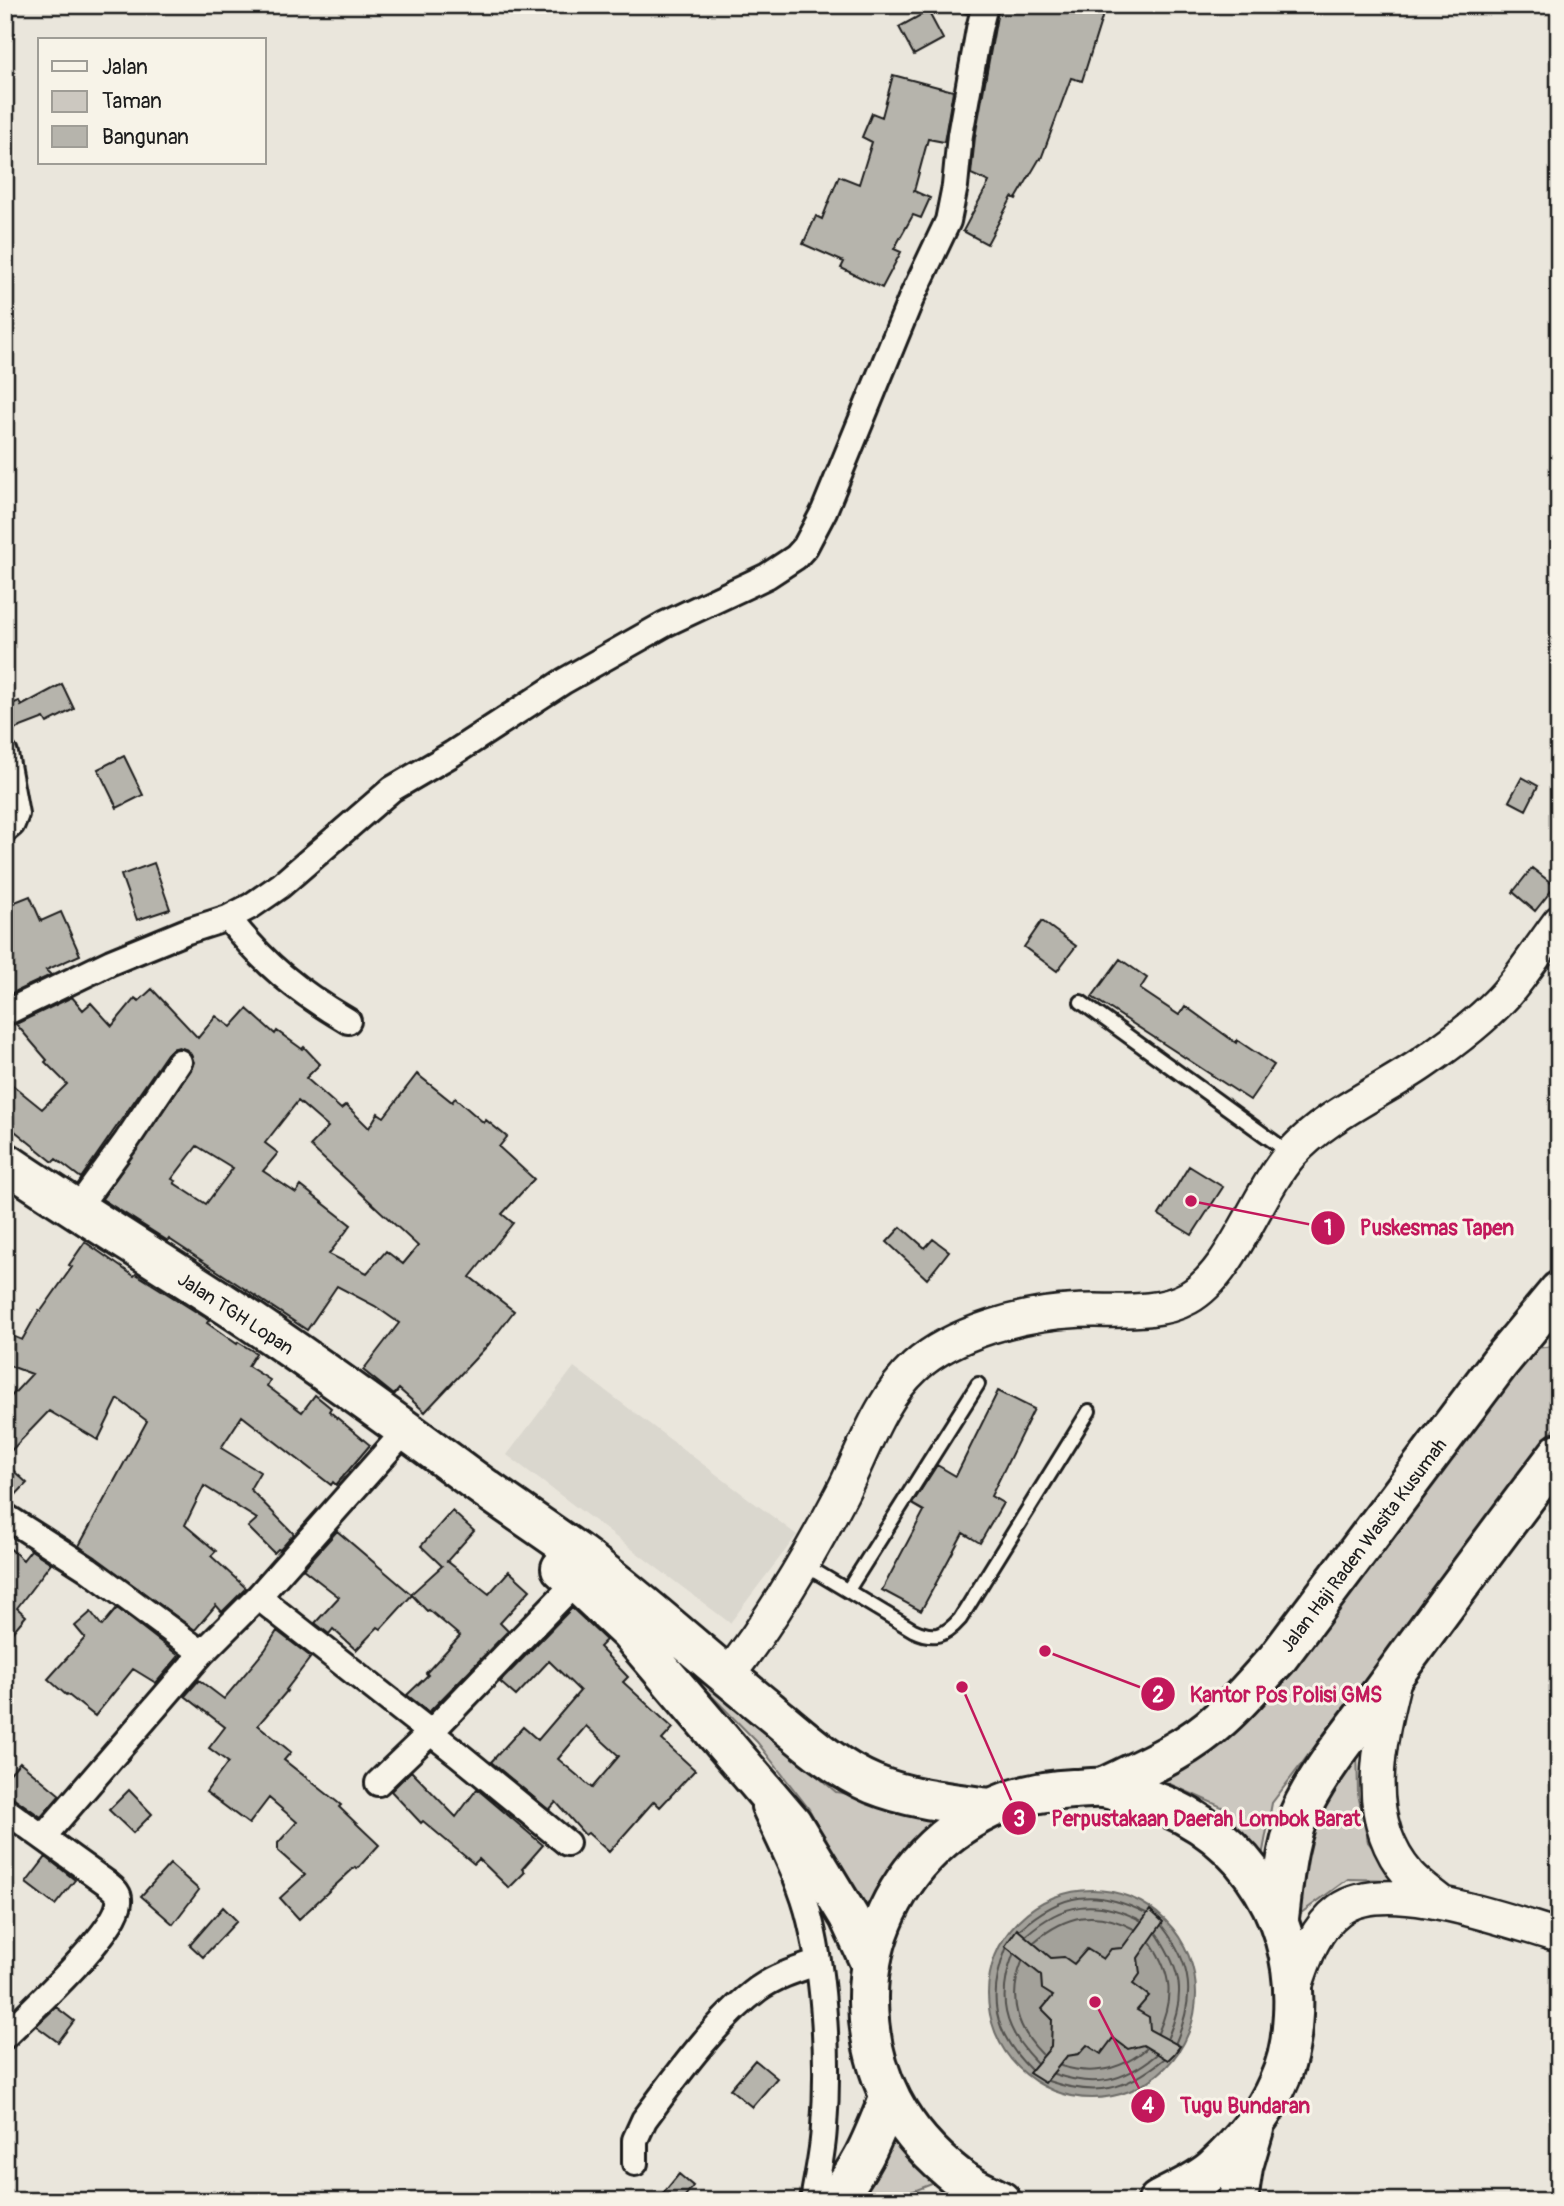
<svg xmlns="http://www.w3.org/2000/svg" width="1564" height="2206" font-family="Pangolin,sans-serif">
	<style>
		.built { fill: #dad7ce }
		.green { fill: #ccc8c0; stroke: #74726e; stroke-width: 2 }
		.water { fill: #a3a19a; stroke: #6d6c68; stroke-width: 2 }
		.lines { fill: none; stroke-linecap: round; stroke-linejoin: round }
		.shore { stroke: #52514e; stroke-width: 2 }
		.building { fill: #b6b4ac; stroke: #1c1c1c; stroke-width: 2; fill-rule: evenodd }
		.service-casing { stroke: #1c1c1c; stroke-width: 18 }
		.minor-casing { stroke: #1c1c1c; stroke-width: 30 }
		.tertiary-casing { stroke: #1c1c1c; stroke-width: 37 }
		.trunk-casing { stroke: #1c1c1c; stroke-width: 44 }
		.service { stroke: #f7f3e8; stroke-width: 12 }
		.minor { stroke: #f7f3e8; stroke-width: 24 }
		.tertiary { stroke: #f7f3e8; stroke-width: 32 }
		.trunk { stroke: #f7f3e8; stroke-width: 38 }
		.labels { text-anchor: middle; stroke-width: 6; stroke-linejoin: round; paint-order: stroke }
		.street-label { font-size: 19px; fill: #1c1c1c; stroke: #f7f3e8 }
		.leader { fill: none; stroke: #c2185b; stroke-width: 2.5 }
		.callout-dot { fill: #c2185b; stroke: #f7f3e8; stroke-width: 2.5 }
		.mark-label { font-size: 21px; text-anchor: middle; font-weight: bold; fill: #fff }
		.callout-label { font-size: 21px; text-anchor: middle; font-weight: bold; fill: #c2185b; stroke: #f7f3e8; stroke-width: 6; stroke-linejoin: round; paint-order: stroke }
	</style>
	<rect width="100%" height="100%" fill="#eae6dc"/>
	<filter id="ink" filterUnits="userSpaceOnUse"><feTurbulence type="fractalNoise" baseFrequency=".0143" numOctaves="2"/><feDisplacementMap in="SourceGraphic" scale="14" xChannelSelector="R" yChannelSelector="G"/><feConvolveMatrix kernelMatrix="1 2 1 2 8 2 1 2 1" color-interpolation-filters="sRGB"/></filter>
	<g filter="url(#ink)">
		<!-- built -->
		<path class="built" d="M574 1367 797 1535 730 1623 507 1455Z"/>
		<!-- green -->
		<path class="green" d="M1554 1346 1559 1349V1423L1272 1803 1261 1862 1222 1807 1163 1781 1218 1747 1271 1689 1527 1349Z
			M651 1634 836 1792 951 1810 907 1844 879 1885 867 1918 809 1809 757 1742Z
			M1357 1743 1358 1794 1368 1842 1398 1880 1348 1879 1301 1913 1296 1885 1309 1801Z
			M892 2127 937 2182 888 2201H853Z"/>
		<!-- water -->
		<path class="water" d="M988 1994a104 104 0 1 1 208 0a104 104 0 1 1-208 0Z"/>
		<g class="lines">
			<!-- shore -->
			<path class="shore" d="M1162 1926C1193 1965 1195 1997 1176 2042
				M1020 1929C1062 1892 1096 1888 1146 1913
				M1157 1934C1182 1972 1186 1995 1168 2037
				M1026 1935C1063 1902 1096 1898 1140 1920
				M1034 1942C1067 1914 1096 1909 1134 1929
				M1151 1943C1172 1975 1174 1997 1158 2033
				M1006 1949C987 1997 993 2032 1030 2069
				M1013 1955C997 1998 1003 2029 1036 2062
				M1022 1962C1008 1997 1016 2028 1042 2054
				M1061 2066C1093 2076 1121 2070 1146 2049
				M1054 2074C1095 2088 1123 2082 1156 2055
				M1048 2081C1096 2097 1125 2091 1164 2059"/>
		</g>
		<!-- building -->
		<path class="building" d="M949 5H970L967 14 949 7Z
			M999 5H1106L1082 81 1071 78 1041 159 1040 158 1016 199 1012 197 987 244 963 231 989 182 971 174 975 137Z
			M928 11 943 39 914 55 899 27Z
			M893 75 953 91 944 142 928 139 914 191 930 198 921 218 913 215 894 249 901 252 882 288 841 268 844 262 803 244 816 216 822 219 839 176 859 184 872 142 862 137 872 113 882 117Z
			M62 684 74 709 47 723 44 718 5 733V707L19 701 21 706Z
			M124 756 143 795 117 808 98 769Z
			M1522 777 1538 786 1526 810 1509 801Z
			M154 863 170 909 137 920 121 875Z
			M1532 868 1555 886 1535 911 1513 892Z
			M30 896 41 921 61 912 80 955 46 970 51 975 8 995 5 989V906Z
			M1042 921 1076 946 1057 971 1024 947Z
			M1120 959 1147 978 1140 989 1179 1015 1185 1006 1236 1043 1237 1040 1274 1065 1250 1100 1092 997Z
			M152 989 198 1038 216 1016 231 1027 247 1009 275 1034 277 1031 302 1049 304 1047 320 1064 306 1078 341 1109 346 1105 369 1128 378 1113 384 1117 417 1074 452 1102 455 1098 484 1123 486 1120 507 1137 499 1147 534 1179 502 1214 513 1223 470 1277 514 1311 488 1345 425 1412 399 1389 394 1395 363 1370 399 1323 375 1306 337 1286 307 1330 169 1239 168 1241 102 1199 191 1070 194 1062 188 1050 179 1047 172 1049 167 1054 81 1178 56 1159 53 1162 5 1123V1079L42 1109 67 1084 45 1062 47 1060 16 1024 72 997 83 1010 91 1003 112 1026 135 998 139 1001ZM298 1101 328 1127 310 1146 418 1246 403 1264 386 1251 367 1273 329 1254 351 1225 301 1186 296 1193 263 1171 278 1153 265 1143ZM197 1146 233 1168 206 1204 174 1183 176 1181 172 1179Z
			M1189 1166 1223 1187 1192 1235 1159 1215Z
			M901 1227 925 1248 933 1239 949 1251 927 1279 887 1242Z
			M85 1242 134 1276 136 1274 209 1320 207 1323 237 1344 238 1342 256 1353 248 1366 270 1380 267 1386 302 1412 315 1395 331 1408 329 1411 370 1445 336 1485 333 1482 331 1485 242 1416 221 1448 260 1472 250 1489 294 1534 280 1550 278 1549 274 1553 248 1527 257 1519 204 1486 185 1525 216 1551 211 1556 246 1588 222 1612 216 1605 195 1630 79 1546 147 1421 118 1399 98 1440 49 1411 5 1457V1403L32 1374 5 1364V1333L22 1340 39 1310 41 1311 72 1267 69 1265Z
			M998 1391 1034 1409 991 1496 1003 1503 980 1543 963 1533 921 1611 882 1590 924 1511 912 1504 937 1465 956 1476Z
			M5 1463 27 1483 9 1502 5 1501Z
			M452 1511 474 1531 447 1561 489 1594 509 1571 530 1590 500 1623 508 1631 429 1712 407 1695 428 1675 426 1673 460 1636 429 1610 427 1611 412 1595 381 1629 378 1627 356 1650 333 1629 329 1634 315 1623 339 1597 303 1569 337 1531 411 1594 442 1566 421 1546Z
			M5 1544 23 1560 31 1550 51 1563 17 1608 26 1616 5 1641Z
			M117 1608 179 1656 156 1683 133 1669 95 1716 67 1694 66 1695 48 1679 85 1638 75 1626 91 1612 102 1626Z
			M572 1608 606 1640 599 1647 628 1677 623 1682 673 1728 662 1740 695 1770 660 1807 654 1801 609 1852 588 1833 585 1835 556 1802 549 1810 491 1762 523 1727 538 1740 580 1691 549 1661 516 1696 500 1682ZM586 1726 619 1756 592 1788 558 1759Z
			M277 1631 311 1657 286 1690 287 1691 258 1725 291 1752 284 1760 341 1805 339 1807 379 1845 357 1869 355 1867 299 1919 280 1898 305 1875 278 1851V1843L297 1822 269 1798 249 1824 206 1792 228 1762 209 1748 225 1727 185 1696 199 1680 224 1699 265 1650Z
			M20 1762 60 1795 41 1817 14 1798 5 1795V1779Z
			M411 1771 456 1817 477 1789 543 1845 522 1869 525 1872 509 1888 479 1859 474 1864 423 1821 421 1823 391 1791Z
			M129 1790 152 1814 133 1833 109 1810Z
			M46 1857 75 1880 55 1905 26 1883Z
			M170 1864 199 1890 173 1924 141 1896Z
			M223 1907 237 1921 203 1957 190 1945Z
			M1150 1910 1163 1922 1138 1958 1140 1974 1133 1984 1149 1996 1137 2010 1149 2017 1150 2030 1180 2046 1174 2054 1168 2060 1143 2045 1128 2049 1113 2038 1101 2054 1087 2045 1079 2054 1067 2056 1045 2083 1029 2073 1051 2047 1052 2019 1042 2009 1053 1996 1042 1989 1041 1975 1005 1946 1017 1929 1051 1958 1064 1957 1074 1964 1087 1949 1103 1959 1111 1949 1122 1948Z
			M56 2007 74 2021 58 2042 36 2026Z
			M755 2060 777 2078 752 2107 730 2089Z
			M679 2174 693 2186 681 2201H657Z"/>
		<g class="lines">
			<defs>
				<path id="service" d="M1081 1002 1291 1154
					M803 1564 913 1630C934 1640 945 1636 960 1619L1089 1411
					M848 1590 978 1384"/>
				<path id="minor" d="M5 754 16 814 12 824 5 830
					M228 918C265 965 297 991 348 1021
					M5 1013 111 962 187 931 228 918 251 906 280 886 392 789 452 754 564 681 665 624 767 576 796 557 805 547 824 511 911 299 948 221 955 186 960 135 979 29 985 5
					M76 1210 127 1140 179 1062
					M5 1516 88 1569 202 1653
					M258 1597 458 1754 567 1843
					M378 1783 430 1733 576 1582
					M764 1807C780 1843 801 1881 810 1920 825 1981 829 2064 824 2127 823 2152 817 2176 813 2201
					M5 1810 108 1884C114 1889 120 1893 119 1902 117 1932 29 2012 5 2036
					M44 1836 202 1653 258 1597 407 1429
					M635 2163V2140L644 2120C675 2078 716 2020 758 1989 776 1976 796 1970 817 1963"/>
				<path id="tertiary" d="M727 1677C771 1621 808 1558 841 1495 863 1453 879 1400 915 1367 953 1332 1026 1313 1076 1311 1111 1309 1156 1316 1188 1298 1233 1273 1256 1194 1291 1154 1327 1114 1380 1093 1423 1063 1452 1043 1483 1020 1506 994 1525 972 1541 946 1559 922
					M1395 1678C1379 1743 1360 1819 1409 1875 1418 1885 1431 1894 1442 1903
					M1295 1988C1305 1959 1314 1929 1339 1910 1386 1875 1507 1921 1559 1936"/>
				<path id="trunk" d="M5 1162C86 1217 170 1267 251 1321 322 1369 391 1419 460 1470 500 1500 542 1527 582 1556 647 1605 707 1661 771 1712 802 1738 835 1768 873 1784 910 1799 951 1803 990 1808
					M561 1568 629 1632 792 1823 849 1917 871 1965
					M1102 1788C1143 1768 1187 1750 1220 1719 1241 1701 1258 1679 1277 1659L1500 1362 1559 1291
					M1279 1918C1284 1879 1286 1839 1304 1804 1325 1763 1357 1726 1384 1689 1441 1610 1500 1531 1559 1453
					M833 2201C863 2166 872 2140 889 2098
					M1001 2201C988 2194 972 2188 959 2178 901 2133 869 2076 868 2001 867 1939 896 1879 943 1839 980 1808 1025 1791 1073 1789 1083 1789 1093 1787 1103 1788 1112 1789 1122 1793 1132 1795 1234 1819 1299 1910 1293 2014 1292 2037 1288 2062 1278 2083 1264 2116 1240 2144 1214 2168 1199 2182 1176 2191 1158 2201
					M1238 2201 1243 2167 1254 2129"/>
			</defs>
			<!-- service casing -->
			<use href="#service" class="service-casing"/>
			<!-- minor casing -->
			<use href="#minor" class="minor-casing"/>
			<!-- tertiary casing -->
			<use href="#tertiary" class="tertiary-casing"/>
			<!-- trunk casing -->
			<use href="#trunk" class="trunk-casing"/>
			<!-- service -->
			<use href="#service" class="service"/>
			<!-- minor -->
			<use href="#minor" class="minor"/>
			<!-- tertiary -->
			<use href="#tertiary" class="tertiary"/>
			<!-- trunk -->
			<use href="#trunk" class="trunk"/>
		</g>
	</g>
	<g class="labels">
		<!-- street labels -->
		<g class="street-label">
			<text transform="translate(236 1313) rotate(33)" y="7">Jalan TGH Lopan</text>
			<text transform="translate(1363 1545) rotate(-53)" y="7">Jalan Haji Raden Wasita Kusumah</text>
		</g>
	</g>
	<!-- callouts -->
	<path class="leader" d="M1191 1201L1328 1228M1045 1651L1158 1694M962 1687L1019 1818M1095 2002L1148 2106"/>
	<g class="callout-dot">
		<circle cx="1191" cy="1201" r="7"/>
		<circle cx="1045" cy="1651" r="7"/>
		<circle cx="962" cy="1687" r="7"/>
		<circle cx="1095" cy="2002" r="7"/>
		<circle cx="1328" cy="1228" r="18"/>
		<circle cx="1158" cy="1694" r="18"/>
		<circle cx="1019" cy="1818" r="18"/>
		<circle cx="1148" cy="2106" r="18"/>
	</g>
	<g class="mark-label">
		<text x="1328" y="1235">1</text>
		<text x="1158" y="1702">2</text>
		<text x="1019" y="1826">3</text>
		<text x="1148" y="2113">4</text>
	</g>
	<g class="callout-label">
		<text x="1437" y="1235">Puskesmas Tapen</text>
		<text x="1286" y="1702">Kantor Pos Polisi GMS</text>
		<text x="1206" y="1826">Perpustakaan Daerah Lombok Barat</text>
		<text x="1245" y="2113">Tugu Bundaran</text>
	</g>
	<!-- margin -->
	<rect width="1564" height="2206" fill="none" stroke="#f7f3e8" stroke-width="28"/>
	<rect x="14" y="14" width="1536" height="2178" fill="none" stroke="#1c1c1c" stroke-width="2.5" filter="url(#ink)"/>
	<!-- legend -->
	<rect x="38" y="38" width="228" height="126" fill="#f7f3e8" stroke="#9f9d96" stroke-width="2"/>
	<rect x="52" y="61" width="35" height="10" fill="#f7f3e8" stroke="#9f9d96" stroke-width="2"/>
	<text x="102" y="74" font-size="21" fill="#1c1c1c">Jalan</text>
	<rect x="52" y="91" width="35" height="21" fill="#ccc8c0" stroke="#9f9d96" stroke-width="2"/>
	<text x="102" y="108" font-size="21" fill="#1c1c1c">Taman</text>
	<rect x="52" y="126" width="35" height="21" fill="#b6b4ac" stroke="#9f9d96" stroke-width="2"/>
	<text x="102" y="144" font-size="21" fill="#1c1c1c">Bangunan</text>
</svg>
